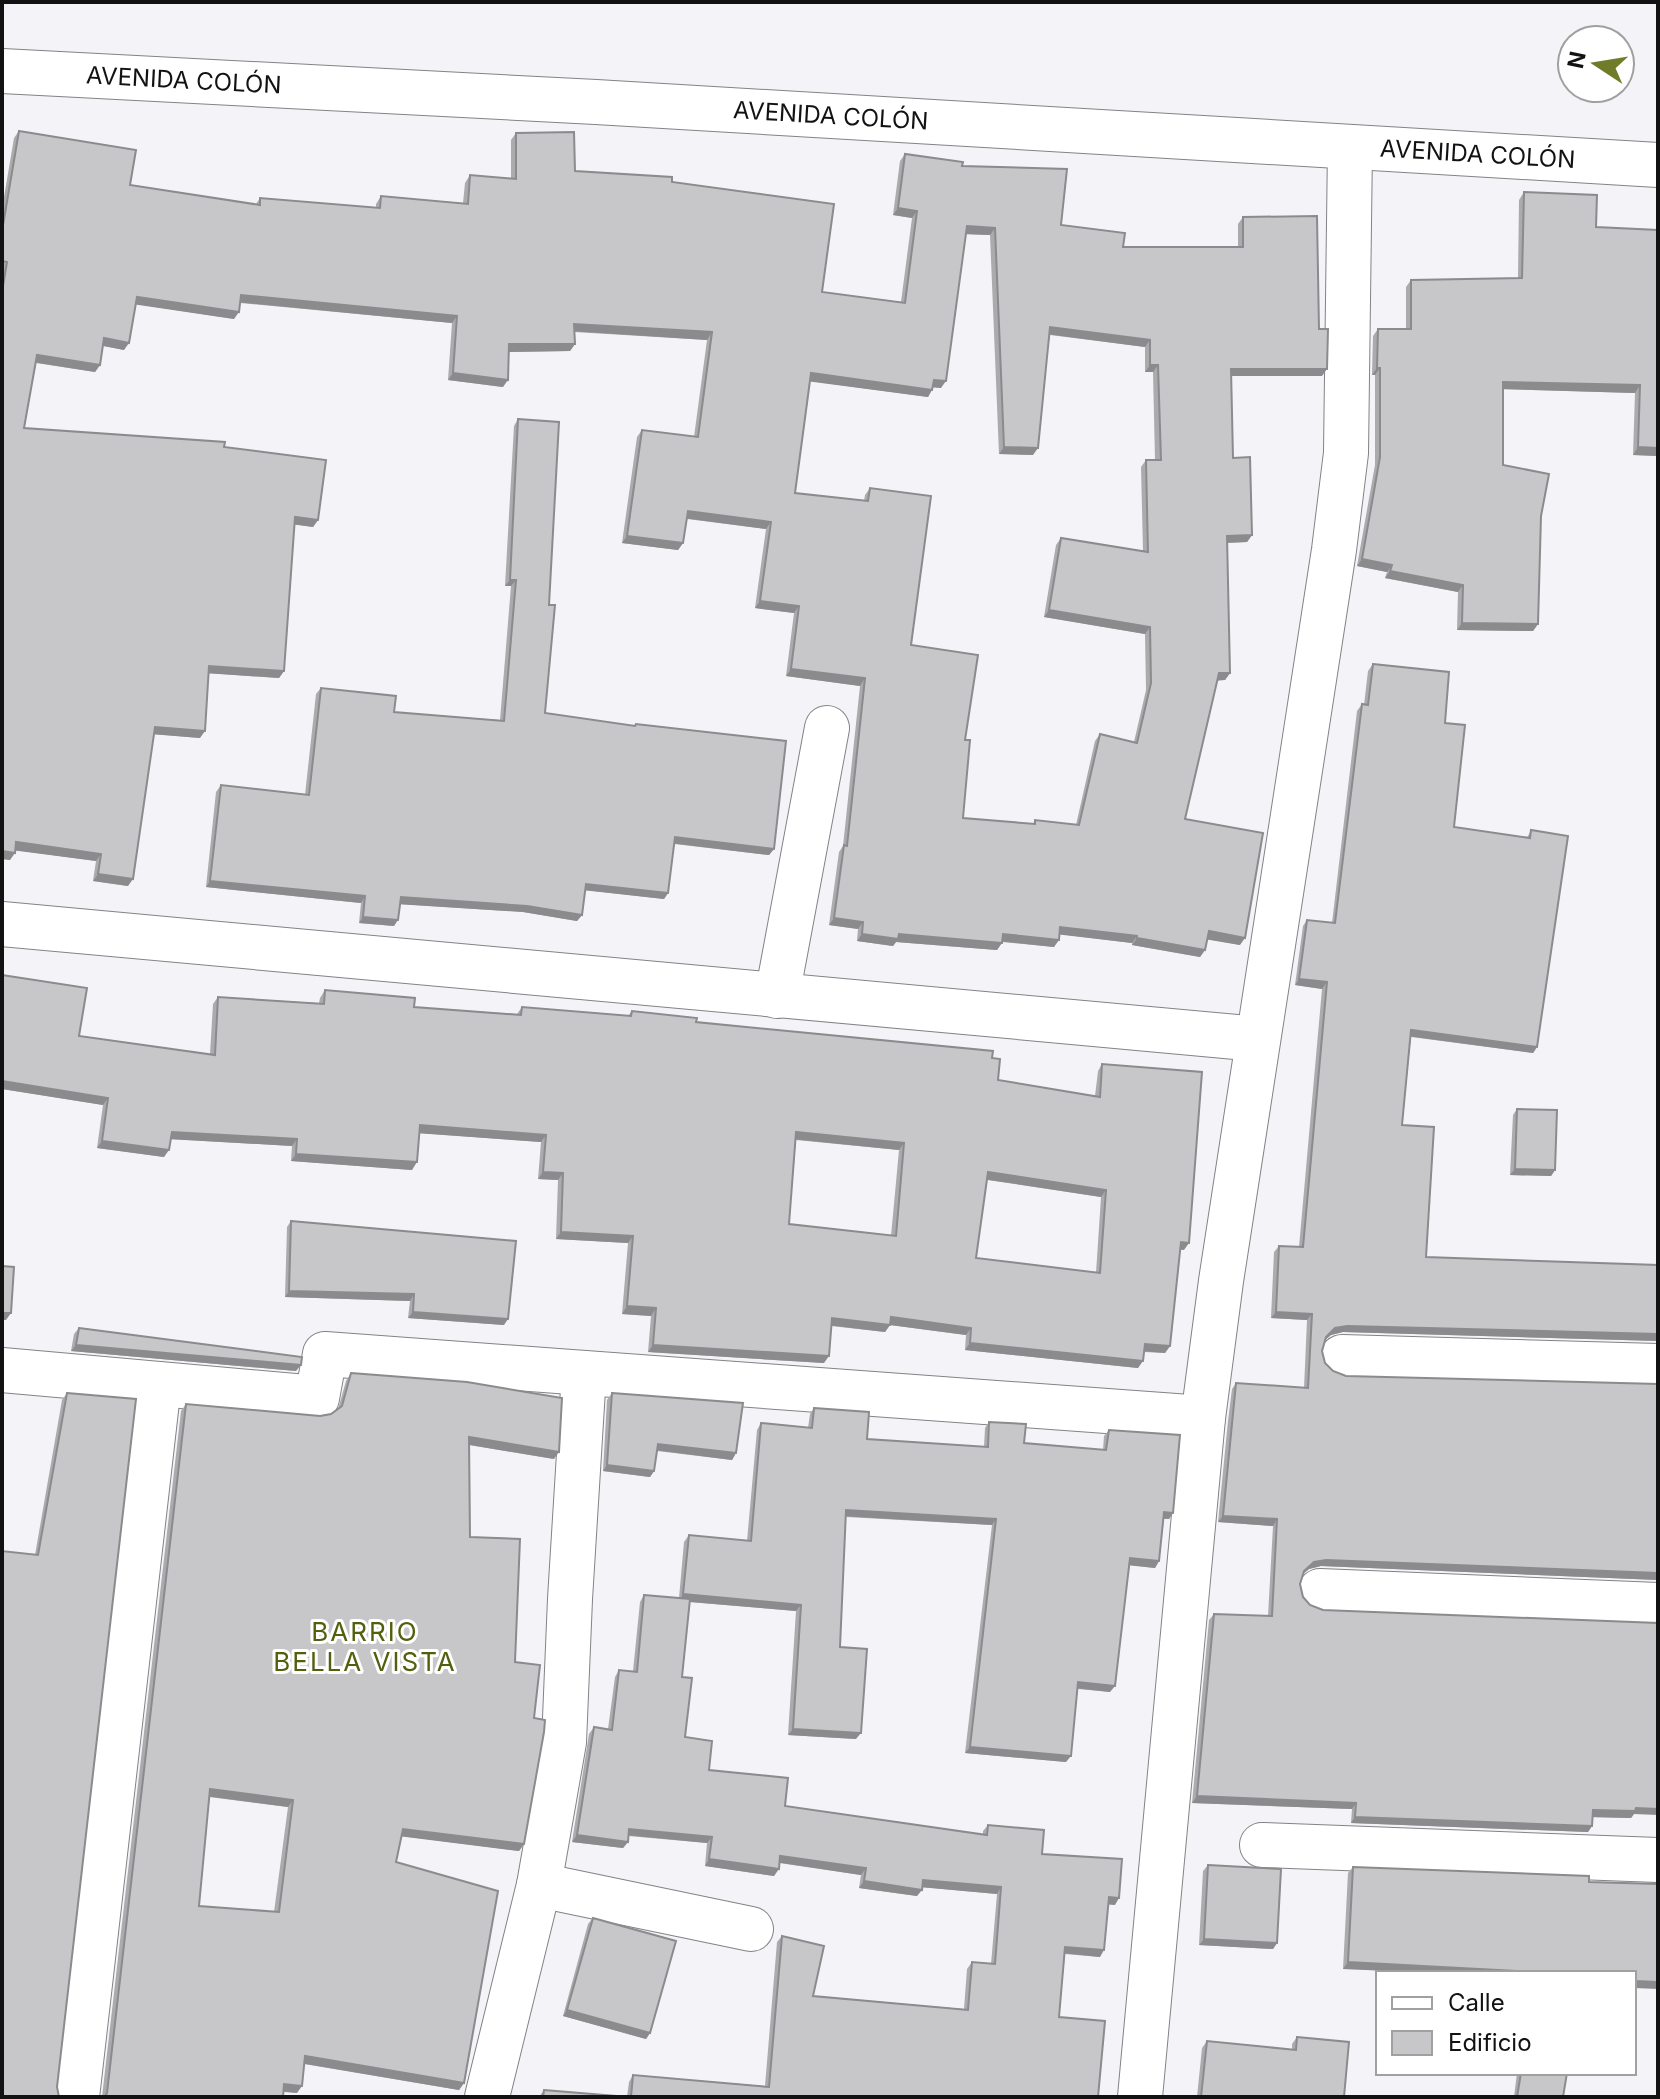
<svg xmlns="http://www.w3.org/2000/svg" width="1660" height="2099" font-family="Inter,sans-serif">
	<style>
		.lines { fill: none; stroke-linecap: round; stroke-linejoin: round }
		.street-casing { stroke: #838285; stroke-width: 46 }
		.street { stroke: #fff; stroke-width: 44 }
		.wall { fill: #abaaad; fill-rule: evenodd }
		.shaded-wall { fill: #8b8b8d }
		.building { fill: #c7c6c9; stroke: #8b8b8d; stroke-width: 2; fill-rule: evenodd }
		.labels { text-anchor: middle; stroke-width: 6; stroke-linejoin: round; paint-order: stroke }
		.street-label { font-size: 24px; fill: #121213; stroke: #fff }
		.neighbourhood-label { font-size: 26px; letter-spacing: 2px; fill: #545f0e; stroke: #fff }
	</style>
	<rect width="100%" height="100%" fill="#f4f3f7"/>
	<g class="lines">
		<defs>
			<g id="street">
				<path id="s1" d="M2 71 596 102 1658 165"/>
				<path d="M2 924 1258 1039"/>
				<path d="M777 996 827 728"/>
				<path d="M1342 1357 1658 1366"/>
				<path d="M2 1370 317 1398 325 1354 1203 1418"/>
				<path d="M1320 1591 1658 1605"/>
				<path d="M1262 1845 1658 1860"/>
				<path d="M539 1885 751 1929"/>
				<path d="M77 2097 159 1384"/>
				<path d="M487 2097 539 1885 564 1742 570 1599 584 1373"/>
				<path d="M1140 2097 1203 1418 1221 1281 1334 550 1346 453 1350 147"/>
			</g>
		</defs>
		<!-- street casing -->
		<use href="#street" class="street-casing"/>
		<!-- street -->
		<use href="#street" class="street"/>
	</g>
	<!-- wall -->
	<path class="wall" d="M19 131 130 185 256 204 260 198 376 208V204L381 196 463 203 465 183 470 175 511 179V140L516 133 575 171 672 182 822 292 901 302 912 218 893 215 900 161 905 154 962 166 1061 225 1123 247H1238V224L1243 217 1319 329 1322 376H1231L1233 458 1252 535 1247 542 1227 543 1230 673 1225 680H1217L1185 819 1240 945 1207 939 1205 950 1200 957 1132 945V943L1059 934 1054 947 1002 942 997 950 896 942 893 946 857 941 858 929 829 925 839 852 843 846 860 686 786 676 794 613 755 608 766 529 687 519 683 543 678 550 622 543 637 437 642 430 694 437 707 340 574 332 575 344 570 351 508 352 503 387 448 380 452 323 240 303 234 319 136 304 124 350 103 346 100 365 95 372 36 363 24 428 224 447 318 520 313 527 294 524 284 671 279 678 208 673 200 738 154 734 128 886 93 881 96 861 15 850 10 860 2 859V209L14 138ZM966 234 990 235 999 454 1033 455 1050 335 1145 347V372H1153L1155 460H1146L1141 467 1143 551 1061 538 1056 545 1044 617 1145 634 1146 690 1134 742 1100 734 1095 741 1076 825 1035 820 1033 824 963 818 965 740 911 645 870 488 865 495 864 501 795 493 810 381 928 397 933 387 941 388Z
		M1524 192 1596 227 1658 230V456L1633 455 1635 393 1503 389V465L1541 516 1538 624 1533 631 1457 630 1458 592 1385 578 1387 572 1357 566 1375 465V375H1372L1373 336 1378 329H1406V287L1411 280 1518 278 1519 200Z
		M518 419 549 605 545 713 634 726 636 724 774 849 769 855 674 844 668 893 664 899 585 890 582 915 577 921 523 912 400 904 394 926 359 923 361 903 206 887 216 792 221 785 305 795 316 694 321 688 394 712 500 720 511 586H505L514 426Z
		M1373 664 1445 723 1454 827 1527 838 1531 830 1537 1047 1533 1053 1411 1037 1402 1125 1426 1257 1658 1265V1341L1343 1332 1331 1335 1325 1340 1322 1351 1325 1363 1333 1371 1346 1376 1658 1384V1580L1321 1566 1309 1569 1303 1574 1300 1584 1303 1597 1310 1605 1634 1814 1631 1818 1592 1817V1826L1588 1832 1351 1823 1352 1809 1192 1803 1209 1620 1214 1614 1268 1616 1273 1526 1218 1522 1228 1421 1232 1389 1236 1383 1304 1388 1307 1320 1271 1318 1274 1252 1279 1246 1299 1247 1322 989 1295 985 1303 926 1307 920 1332 923 1357 711 1362 704 1364 705 1368 671Z
		M2 975 79 1036 210 1054 213 1004 218 997 319 1003 320 998 325 990 414 1007 517 1014 522 1007 628 1016 632 1011 696 1022 992 1058 998 1080 1095 1096 1098 1071 1102 1064 1184 1250 1180 1249 1170 1346 1165 1353 1144 1352 1138 1368 965 1350 966 1335 890 1325 885 1332 831 1326 824 1363 648 1352 651 1316 622 1314 628 1243 556 1239 558 1180 538 1179 541 1142 420 1133 412 1170 291 1161 292 1146 171 1139 164 1157 97 1148 103 1105 2 1089ZM796 1140 899 1150 891 1236 789 1224ZM987 1180 1101 1197 1096 1273 976 1258Z
		M1517 1109 1555 1170 1551 1176 1510 1175 1513 1115Z
		M291 1221 504 1325 408 1318 410 1301 285 1297 287 1227Z
		M79 1328 296 1371 71 1351 74 1334Z
		M351 1373 554 1459 469 1445 470 1537 534 1718 524 1844 519 1851 401 1836 396 1862 464 2083 459 2090 304 2064 297 2093 283 2092V2097H102L181 1411 186 1404 320 1416 331 1414 338 1409 346 1381ZM209 1797 288 1807 274 1912 199 1906Z
		M67 1393 57 2087 2 2097 35 1555 62 1400Z
		M612 1393 736 1453 732 1460 657 1451 654 1471 650 1477 603 1471 607 1400Z
		M814 1408 867 1439 984 1447 985 1428 989 1422 1024 1443 1103 1450 1104 1436 1109 1430 1173 1513 1169 1519H1164L1159 1561 1155 1568 1130 1565 1110 1692 1078 1689 1066 1762 965 1753 992 1525 846 1517 840 1647 856 1739 788 1735 796 1611 689 1602 682 1677 685 1737 709 1770 785 1806 983 1835V1831L988 1825 1042 1854 1115 1905 1108 1904 1100 1957 1065 1954 1059 2017 1098 2097H539L544 2090 627 2097 629 2082 633 2075 765 2086 777 1942 782 1936 813 1996 964 2009 967 1969 972 1962 991 1964 997 1894 922 1887 917 1896 859 1888 861 1875 779 1863 774 1876 705 1866 707 1843 628 1836V1842L623 1848 572 1842 589 1734 594 1727 608 1729 615 1677 619 1670 633 1671 640 1602 644 1595 679 1598 684 1542 689 1535 747 1541 757 1430 761 1423 808 1428 810 1414Z
		M1208 1865 1277 1943 1273 1949 1199 1945 1203 1871Z
		M1353 1867 1589 1882 1634 1973 1343 1969 1348 1873Z
		M593 1918 650 2033 646 2039 563 2016 588 1924Z
		M1297 2037 1344 2097H1197L1202 2048 1207 2041 1292 2050V2044Z
		M1517 2073H1567L1563 2097H1514Z"/>
	<!-- shaded-wall -->
	<path class="shaded-wall" d="M898 208 917 211 912 218 893 215Z
		M967 226 995 228 990 235 962 234Z
		M241 295 457 316 452 323 236 302Z
		M137 297 239 312 234 319 132 304Z
		M574 324 712 332 707 340 569 331Z
		M1050 327 1150 340 1145 347 1046 334Z
		M104 338 129 343 124 350 99 345Z
		M509 344H575L570 351 504 352Z
		M37 355 100 365 95 372 32 362Z
		M1150 365H1158L1153 372H1145Z
		M1377 368H1380L1375 375H1372Z
		M1231 369H1327L1322 376H1226Z
		M453 373 508 380 503 387 448 380Z
		M811 373 932 390 928 397 806 381Z
		M934 380 946 381 941 388 929 387Z
		M1503 382 1640 385 1635 393 1498 389Z
		M1004 447 1038 448 1033 455 999 454Z
		M1638 447 1658 448V456L1633 455Z
		M688 511 771 522 766 529 683 518Z
		M295 517 318 520 313 527 290 524Z
		M1252 535 1247 542 1222 543 1227 536Z
		M627 536 683 543 678 550 622 543Z
		M1362 559 1392 565 1387 572 1357 566Z
		M1390 571 1463 585 1458 592 1385 578Z
		M510 580H516L511 586H505Z
		M760 601 799 606 794 613 755 608Z
		M1049 610 1150 627 1145 634 1044 617Z
		M1462 623 1538 624 1533 631 1457 630Z
		M209 666 284 671 279 678 204 673Z
		M791 669 865 678 860 686 786 676Z
		M1219 673H1230L1225 680 1214 681Z
		M155 727 205 731 200 738 150 734Z
		M675 837 774 849 769 855 670 843Z
		M16 842 101 854 96 861 11 850Z
		M2 851 15 853 10 860 2 859Z
		M98 874 133 879 128 886 93 881Z
		M210 881 365 896 361 903 206 887Z
		M586 884 668 893 664 899 582 890Z
		M401 897 527 906 582 915 577 921 523 912 396 904Z
		M363 917 398 920 394 926 359 923Z
		M834 918 863 922 858 929 829 925Z
		M1060 927 1137 936 1132 943 1055 934Z
		M1209 931 1245 938 1240 945 1204 939Z
		M862 934H899L1002 943 997 950 896 942 893 946 857 941Z
		M1003 934 1059 940 1054 947 998 941Z
		M1137 938 1205 950 1200 957 1132 945Z
		M1299 979 1327 982 1322 989 1295 985Z
		M1411 1030 1537 1047 1533 1053 1407 1036Z
		M2 1081 108 1098 103 1105 2 1089Z
		M420 1125 546 1135 541 1142 415 1133Z
		M172 1132 297 1139 292 1146 167 1139Z
		M796 1132 904 1143 899 1150 791 1139Z
		M102 1141 169 1150 164 1157 97 1148Z
		M296 1154 417 1162 412 1170 291 1161Z
		M1515 1169 1555 1170 1551 1176 1510 1175Z
		M543 1172 563 1173 558 1180 538 1179Z
		M988 1172 1106 1190 1101 1197 983 1179Z
		M561 1232 633 1236 628 1243 556 1239Z
		M1181 1242 1189 1243 1184 1250 1176 1249Z
		M289 1291 414 1294 410 1301 285 1297Z
		M627 1306 656 1308 651 1316 622 1314Z
		M413 1312 508 1319 504 1325 408 1318Z
		M1276 1312 1312 1314 1307 1320 1271 1318Z
		M2 1313H11L6 1320H2Z
		M891 1317 971 1328 966 1335 890 1325 885 1332 827 1325 832 1318Z
		M1347 1326 1658 1334V1341L1343 1332 1331 1335 1321 1343 1326 1337 1335 1328Z
		M970 1343 1143 1361 1138 1368 965 1350Z
		M1145 1344 1170 1346 1165 1353 1140 1351Z
		M76 1345 301 1365 296 1371 71 1351Z
		M653 1345 829 1356 824 1363 648 1352Z
		M469 1437 559 1452 554 1459 464 1444Z
		M658 1444 736 1453 732 1460 654 1450Z
		M607 1465 654 1471 650 1477 603 1471Z
		M846 1510 996 1519 992 1525 841 1516Z
		M1164 1512 1173 1513 1169 1519 1160 1518Z
		M1223 1516 1277 1519 1273 1526 1218 1522Z
		M1130 1558 1159 1561 1155 1568 1126 1565Z
		M1326 1560 1658 1573V1580L1321 1566 1309 1569 1299 1577 1304 1571 1314 1562Z
		M683 1594 801 1605 796 1611 679 1601Z
		M1078 1682 1115 1686 1110 1692 1074 1688Z
		M793 1729 861 1733 856 1739 788 1735Z
		M970 1747 1071 1756 1066 1762 965 1753Z
		M210 1789 293 1800 288 1807 205 1796Z
		M1197 1796 1356 1803 1352 1809 1192 1803Z
		M1636 1808 1658 1809V1815L1634 1814 1631 1818 1588 1817 1593 1810Z
		M1355 1817 1592 1826 1588 1832 1351 1823Z
		M403 1829 524 1844 519 1851 398 1836Z
		M629 1829 712 1837 707 1843 625 1835Z
		M577 1835 628 1842 623 1848 572 1842Z
		M780 1856 866 1868 861 1875 775 1862Z
		M709 1859 779 1869 774 1876 705 1866Z
		M923 1880 1001 1887 997 1894 919 1887Z
		M864 1881 922 1890 917 1896 859 1888Z
		M1109 1897 1119 1898 1115 1905 1104 1904Z
		M1204 1939 1277 1943 1273 1949 1199 1945Z
		M1065 1947 1104 1950 1100 1957 1061 1953Z
		M1348 1962 1552 1973H1433L1343 1969Z
		M1634 1981 1658 1982V1989L1634 1988Z
		M567 2010 650 2033 646 2039 563 2016Z
		M305 2056 464 2083 459 2090 300 2063Z
		M284 2084 302 2086 297 2093 279 2091Z"/>
	<!-- building -->
	<path class="building" d="M19 131 136 150 130 185 260 205V198L380 208 381 196 468 204 470 175 516 179V133L574 132 575 171 672 177V182L834 204 822 292 905 303 917 211 898 208 905 154 963 162 962 166 1067 169 1061 225 1125 233 1123 247H1243V217L1317 216 1319 329H1328L1327 369H1231L1233 458 1250 457 1252 535 1227 536 1230 673H1219L1185 819 1263 833 1245 938 1209 931 1205 950 1137 938V936L1060 927 1059 940 1003 934 1002 943 899 934 898 939 862 934 863 922 834 918 844 845 847 846 865 678 791 669 799 606 760 601 771 522 688 511 683 543 627 536 642 430 698 437 712 332 574 324 575 344H509L508 380 453 373 457 316 241 295 239 312 137 297 129 343 104 338 100 365 37 355 24 428 225 442 224 447 326 460 318 520 295 517 284 671 209 666 205 731 155 727 133 879 98 874 101 854 16 842 15 853 2 851V292L7 262 2 261V231ZM967 226 995 228 1004 447 1038 448 1050 327 1150 340V365H1158L1161 460H1146L1148 552 1061 538 1049 610 1150 627 1151 683 1137 743 1100 734 1079 825 1035 820V824L963 818 970 740H965L978 655 911 645 931 496 870 488 868 501 795 493 811 373 932 390 934 380 946 381Z
		M1524 192 1597 195 1596 227 1658 230V448L1638 447 1640 385 1503 382V465L1549 474 1541 516 1538 624 1462 623 1463 585 1390 571 1392 565 1362 559 1380 457V368H1377L1378 329H1411V280L1522 278Z
		M518 419 559 422 549 605H555L545 713 635 726 636 724 786 741 774 849 675 837 668 893 586 884 582 915 527 906 401 897 398 920 363 917 365 896 210 881 221 785 309 795 321 688 396 696 394 712 504 721 516 580H510Z
		M1373 664 1449 672 1445 723 1465 725 1454 827 1530 838 1531 830 1568 836 1537 1047 1411 1030 1402 1125 1434 1127 1426 1257 1658 1265V1334L1347 1326 1335 1328 1326 1337 1322 1351 1325 1363 1333 1371 1346 1376 1658 1384V1573L1326 1560 1314 1562 1304 1571 1300 1584 1303 1597 1310 1605 1323 1610 1658 1623V1809L1636 1808 1635 1811 1593 1810 1592 1826 1355 1817 1356 1803 1197 1796 1214 1614 1272 1616 1277 1519 1223 1516 1236 1383 1308 1388 1312 1314 1276 1312 1279 1246 1303 1247 1327 982 1299 979 1307 920 1335 923 1362 704 1368 705Z
		M2 975 87 988 79 1036 215 1055 218 997 324 1004 325 990 415 998 414 1007 521 1015 522 1007 631 1016 632 1011 697 1018 696 1022 993 1051 992 1058 1000 1059 998 1080 1100 1097 1102 1064 1202 1072 1189 1243 1181 1242 1170 1346 1145 1344 1143 1361 970 1343 971 1328 891 1317 890 1325 832 1318 829 1356 653 1345 656 1308 627 1306 633 1236 561 1232 563 1173 543 1172 546 1135 420 1125 417 1162 296 1154 297 1139 172 1132 169 1150 102 1141 108 1098 2 1081ZM796 1132 904 1143 896 1236 789 1224ZM988 1172 1106 1190 1100 1273 976 1258Z
		M1517 1109 1557 1110 1555 1170 1515 1169Z
		M291 1221 516 1241 508 1319 413 1312 414 1294 289 1291Z
		M2 1266 14 1267 11 1313H2Z
		M79 1328 302 1357 301 1365 76 1345Z
		M351 1373 467 1382 562 1398 559 1452 469 1437 470 1537 520 1539 515 1662 540 1665 534 1718 545 1720 544 1732 524 1844 403 1829 396 1862 498 1891 464 2083 305 2056 302 2086 284 2084 283 2097H105L107 2093 186 1404 320 1416 331 1414 342 1406ZM210 1789 293 1800 279 1912 199 1906Z
		M67 1393 136 1399 57 2087 59 2097H2V1551L38 1555Z
		M612 1393 743 1403 736 1453 658 1444 654 1471 607 1465Z
		M814 1408 869 1412 867 1439 988 1447 989 1422 1026 1424 1024 1443 1106 1450 1109 1430 1180 1435 1173 1513 1164 1512 1159 1561 1130 1558 1115 1686 1078 1682 1071 1756 970 1747 996 1519 846 1510 840 1647 867 1649 861 1733 793 1729 801 1605 683 1594 689 1535 751 1541 761 1423 812 1428Z
		M644 1595 690 1599 682 1677 692 1678 685 1737 712 1741 709 1770 788 1778 785 1806 987 1835 988 1825 1044 1830 1042 1854 1122 1859 1119 1898 1109 1897 1104 1950 1065 1947 1059 2017 1105 2021 1098 2097H631L633 2075 769 2087 782 1936 824 1946 813 1996 968 2010 972 1962 995 1964 1001 1887 923 1880 922 1890 864 1881 866 1868 780 1856 779 1869 709 1859 712 1837 629 1829 628 1842 577 1835 594 1727 612 1730 619 1670 637 1672Z
		M1208 1865 1281 1869 1277 1943 1204 1939Z
		M1353 1867 1589 1876V1882L1658 1884V1982L1634 1981V1973H1552L1348 1962Z
		M593 1918 676 1941 650 2033 567 2010Z
		M1297 2037 1349 2042 1344 2097H1201L1207 2041 1296 2050Z
		M1521 2073H1567L1563 2097H1517Z
		M544 2090 629 2097H543Z"/>
	<g class="labels">
		<!-- street labels -->
		<g class="street-label">
			<text dy="8" stroke="none"><textPath href="#s1" startOffset="182">AVENIDA COLÓN</textPath></text>
			<text dy="8" stroke="none"><textPath href="#s1" startOffset="830">AVENIDA COLÓN</textPath></text>
			<text dy="8" stroke="none"><textPath href="#s1" startOffset="1478">AVENIDA COLÓN</textPath></text>
		</g>
		<!-- neighbourhood labels -->
		<g class="neighbourhood-label">
			<text x="365" y="1641">BARRIO<tspan x="365" dy="30">BELLA VISTA</tspan></text>
		</g>
	</g>
	<!-- border -->
	<rect width="1660" height="2099" fill="none" stroke="#121213" stroke-width="8"/>
	<!-- legend -->
	<rect x="1376" y="1971" width="260" height="104" fill="#ffffff" stroke="#a0a0a1" stroke-width="2"/>
	<rect x="1392" y="1997" width="40" height="12" fill="#ffffff" stroke="#a0a0a1" stroke-width="2"/>
	<text x="1448" y="2011" font-size="24" fill="#121213">Calle</text>
	<rect x="1392" y="2031" width="40" height="24" fill="#c7c6c9" stroke="#a0a0a1" stroke-width="2"/>
	<text x="1448" y="2051" font-size="24" fill="#121213">Edificio</text>
	<!-- north arrow -->
	<g transform="translate(1596 64) rotate(282)"><circle r="38" fill="#ffffff" stroke="#a0a0a1" stroke-width="2"/>
	<path d="M0-6L14 30L0 20L-14 30Z" fill="#707c29"/>
	<text y="-12" font-size="22" font-weight="bold" text-anchor="middle" fill="#121213">N</text>
	</g>
</svg>
